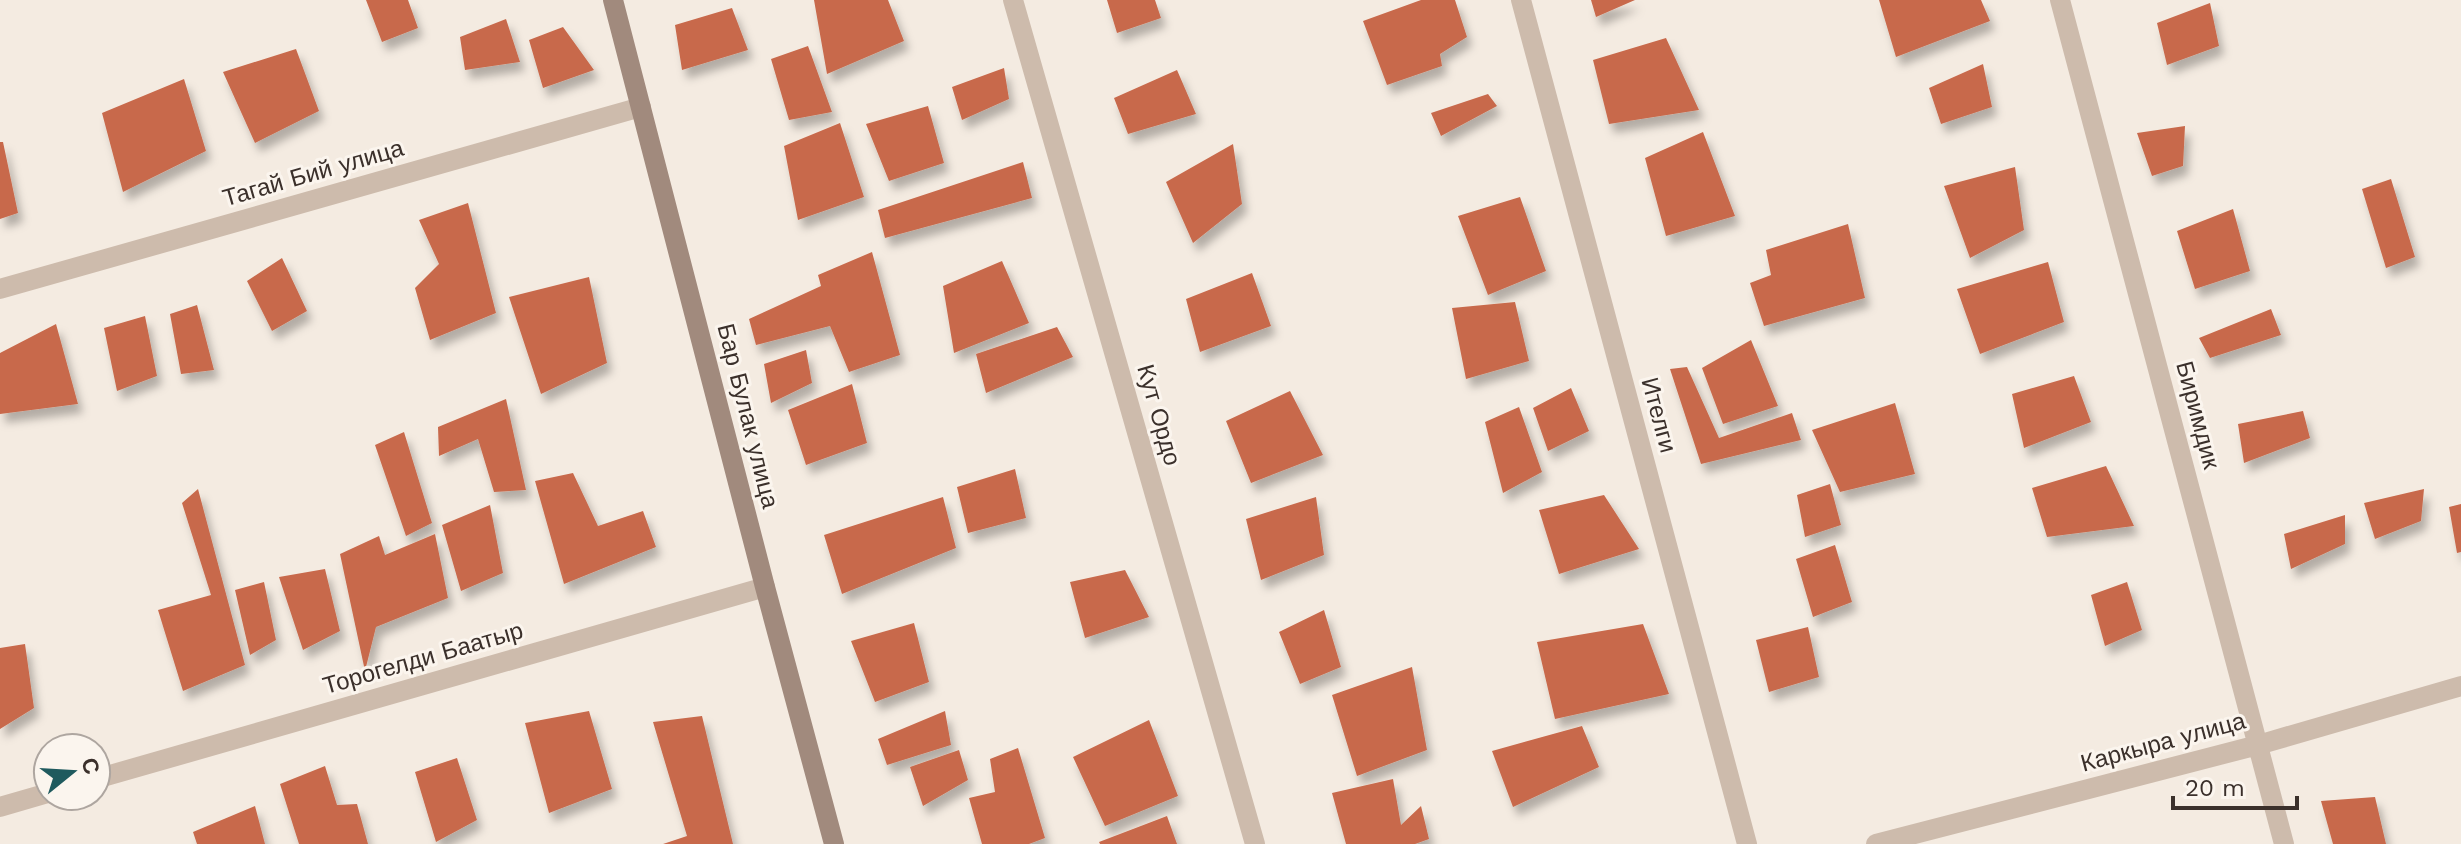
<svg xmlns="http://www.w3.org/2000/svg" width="2461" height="844" font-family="'Work Sans',sans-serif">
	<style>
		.building { fill: #c8694b; filter: url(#shadow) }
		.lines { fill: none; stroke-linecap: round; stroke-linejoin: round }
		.street { stroke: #cdbbac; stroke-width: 20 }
		.secondary { stroke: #a18a7d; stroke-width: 20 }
		.labels { text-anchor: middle; stroke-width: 6; stroke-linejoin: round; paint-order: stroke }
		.street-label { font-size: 24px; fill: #3b302b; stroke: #fbf5ee }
	</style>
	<defs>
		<filter id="shadow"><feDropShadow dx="5" dy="9" stdDeviation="4" flood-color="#0004"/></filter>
	</defs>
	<rect width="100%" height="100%" fill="#f4ebe1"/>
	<!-- building -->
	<path class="building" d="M366 0H408L418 28 382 42Z
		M814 0H888L904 41 827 74Z
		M1107 0H1155L1161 18 1117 33Z
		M1421 0H1455L1467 37 1440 54 1442 66 1387 85 1363 21Z
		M1591 0H1635L1596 17Z
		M1879 0H1981L1990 21 1896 57Z
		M2210 3 2219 46 2167 65 2157 23Z
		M732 8 748 50 682 70 675 25Z
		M506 19 520 62 465 70 460 37Z
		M563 27 594 70 543 88 529 40Z
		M1666 38 1699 110 1609 124 1593 60Z
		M808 46 832 112 789 120 771 59Z
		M296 49 319 111 255 143 223 72Z
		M1983 64 1992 107 1941 124 1929 88Z
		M1004 68 1009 99 962 120 952 87Z
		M1177 70 1196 114 1128 134 1114 98Z
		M184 79 206 151 123 192 102 113Z
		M1488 94 1497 106 1441 136 1431 113Z
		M928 106 944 163 889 181 866 124Z
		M840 123 864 197 798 220 784 146Z
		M2185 126 2183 166 2152 176 2137 133Z
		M1703 132 1735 216 1666 236 1645 158Z
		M0 142H3L18 213 0 219Z
		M1233 144 1242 204 1193 243 1166 182Z
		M1023 162 1032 198 885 238 878 210Z
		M2015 167 2024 230 1970 258 1944 186Z
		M2391 179 2415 257 2386 268 2362 189Z
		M1520 197 1546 271 1488 295 1458 216Z
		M468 203 496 313 430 340 415 288 439 264 419 220Z
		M2233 209 2250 271 2195 289 2177 231Z
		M1848 224 1865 298 1764 326 1750 283 1771 275 1766 250Z
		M872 252 900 355 849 372 830 326 756 345 749 319 821 286 818 275Z
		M282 258 307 311 272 331 247 281Z
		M1002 261 1029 323 954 353 943 286Z
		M2048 262 2064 322 1980 354 1957 289Z
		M1252 273 1271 326 1200 352 1186 299Z
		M589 277 607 363 541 394 509 297Z
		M1515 302 1529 361 1466 379 1452 308Z
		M197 305 214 370 181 374 170 314Z
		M2271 309 2281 335 2210 358 2199 338Z
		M145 316 157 376 117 391 104 328Z
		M56 324 78 404 0 414V353Z
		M1057 327 1073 357 986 393 976 354Z
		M1751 340 1778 406 1723 424 1702 368Z
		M806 350 812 383 771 403 764 364Z
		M1687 367 1719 438 1792 413 1801 440 1701 464 1670 369Z
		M2074 376 2091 422 2024 448 2012 394Z
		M852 384 867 443 806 465 788 410Z
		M1571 388 1589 431 1548 451 1533 408Z
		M1290 391 1323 455 1251 483 1226 421Z
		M506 399 526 490 494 492 478 439 439 456 438 427Z
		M1895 403 1915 474 1840 492 1812 430Z
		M1519 407 1542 472 1503 493 1485 422Z
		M2303 411 2310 438 2244 463 2238 424Z
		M404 432 432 523 406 536 375 445Z
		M2106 466 2134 526 2047 537 2032 488Z
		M1015 469 1026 518 968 533 957 487Z
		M573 473 598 526 643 511 656 547 564 584 535 481Z
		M1830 484 1841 525 1805 537 1797 495Z
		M198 489 245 665 183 691 158 610 211 595 182 503Z
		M2424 489 2421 521 2375 539 2364 503Z
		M1604 495 1639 549 1559 574 1539 510Z
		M943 497 956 548 842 594 824 535Z
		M1316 497 1324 555 1261 580 1246 519Z
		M2461 504V552L2457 553 2449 507Z
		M490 505 503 573 461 591 442 525Z
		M2345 515V544L2291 569 2284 534Z
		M435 534 448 598 376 627 365 671 340 554 379 536 385 555Z
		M1835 545 1852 602 1813 617 1796 559Z
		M325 569 340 631 303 650 279 577Z
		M1125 570 1149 617 1085 638 1070 582Z
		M264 582 276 640 250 655 235 590Z
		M2127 582 2142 630 2105 646 2091 595Z
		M1324 610 1341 667 1300 684 1279 632Z
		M914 623 929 682 875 702 851 641Z
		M1643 624 1669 694 1555 719 1537 642Z
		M1808 627 1819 677 1769 692 1756 640Z
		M25 644 34 708 0 729V648Z
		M1412 667 1427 750 1357 776 1332 695Z
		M589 711 612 789 549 813 525 723Z
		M945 711 951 745 887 765 878 739Z
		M702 716 733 844H663L687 836 653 722Z
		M1149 720 1178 796 1105 826 1073 757Z
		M1582 726 1599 767 1513 807 1492 751Z
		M1018 748 1045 838 1029 844H982L969 798 995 792 990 759Z
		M959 750 968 780 923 806 910 767Z
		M457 758 477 820 436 842 415 772Z
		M325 766 337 805 357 804 368 844H299L280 784Z
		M1393 779 1401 825 1421 806 1429 839 1415 844H1346L1332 793Z
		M2375 797 2386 844H2333L2321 801Z
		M255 806 265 844H197L193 832Z
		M1167 816 1177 844H1100L1099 842Z"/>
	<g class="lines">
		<!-- street -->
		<path class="street" d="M1013 0 1255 844
			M1521 0 1747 844
			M2060 0 2284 844
			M0 289 641 107
			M96 779 765 587
			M0 807 48 793
			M1876 844 2258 745 2461 686"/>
		<!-- secondary -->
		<path class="secondary" d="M613 0 765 587 834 844"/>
	</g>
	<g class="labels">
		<!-- street labels -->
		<g class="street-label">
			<text transform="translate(313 173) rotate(-16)" y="8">Тагай Бий улица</text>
			<text transform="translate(1159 415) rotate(74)" y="8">Кут Ордо</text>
			<text transform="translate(1659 415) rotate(75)" y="8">Ителги</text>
			<text transform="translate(2198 415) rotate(75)" y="8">Биримдик</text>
			<text transform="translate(748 416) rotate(76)" y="8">Бар Булак улица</text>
			<text transform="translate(423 658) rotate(-16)" y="8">Торогелди Баатыр</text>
			<text transform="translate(2163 742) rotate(-15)" y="8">Каркыра улица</text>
		</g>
	</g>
	<!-- north arrow -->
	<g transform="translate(72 772) rotate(72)"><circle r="38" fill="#fbf5ee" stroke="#aea6a0" stroke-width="2"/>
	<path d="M0-6L14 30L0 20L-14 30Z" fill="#1f5a5e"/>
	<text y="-12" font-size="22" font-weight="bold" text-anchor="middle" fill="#3b302b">С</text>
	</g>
	<!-- scale -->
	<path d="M2173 796v12h124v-12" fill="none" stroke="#3b302b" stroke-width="4"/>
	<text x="2185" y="796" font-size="24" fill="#3b302b" stroke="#fbf5ee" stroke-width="6" paint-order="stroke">20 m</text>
</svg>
